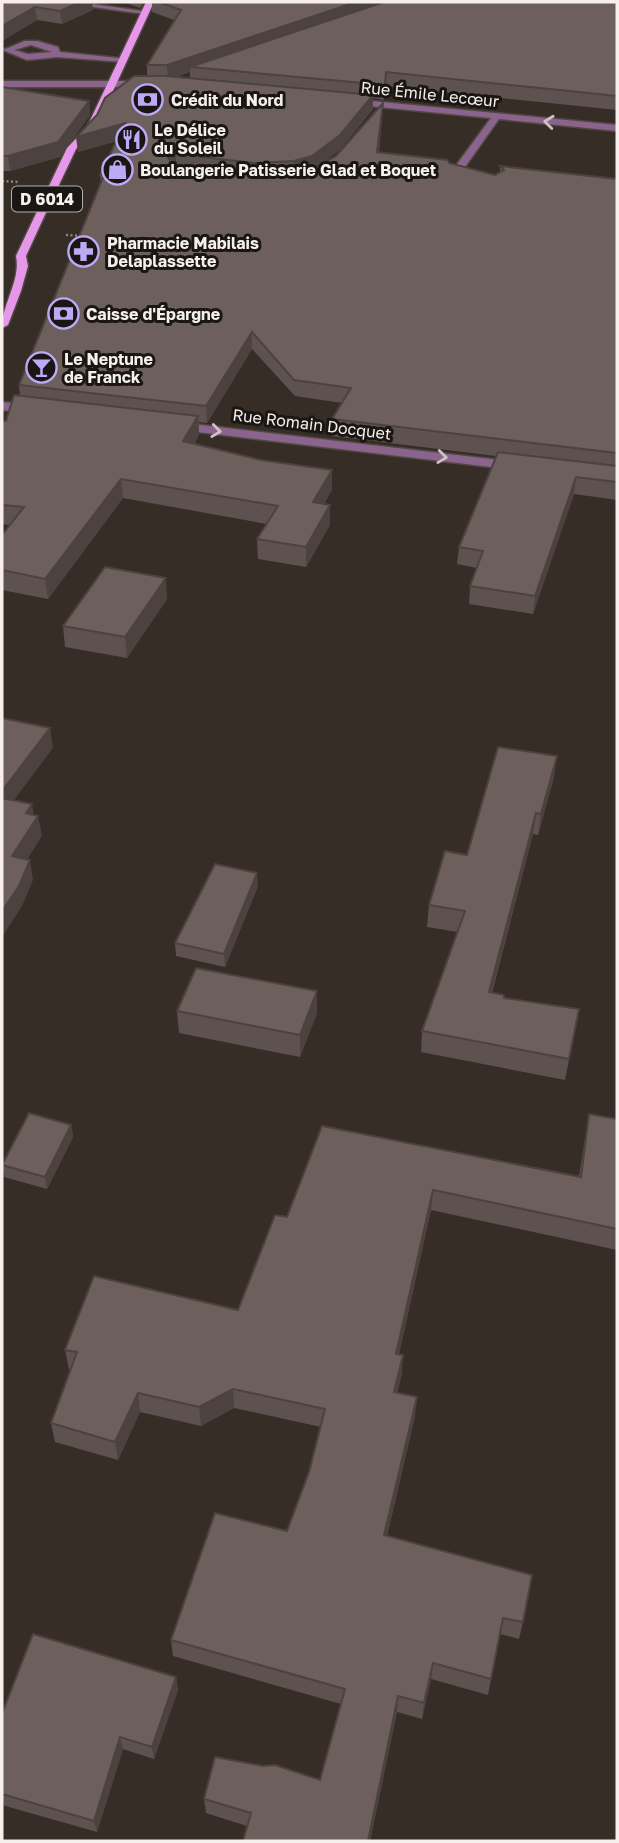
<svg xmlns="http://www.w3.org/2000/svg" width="619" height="1843" font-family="'Golos Text',sans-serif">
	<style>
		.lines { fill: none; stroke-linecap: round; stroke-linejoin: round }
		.minor-casing { stroke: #514842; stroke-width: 3 }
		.major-casing { stroke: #514842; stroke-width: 3 }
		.path { stroke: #8e8680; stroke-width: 2.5; stroke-dasharray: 2 2.5; stroke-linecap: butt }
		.minor { fill: #8a648c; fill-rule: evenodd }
		.major { fill: #e697ea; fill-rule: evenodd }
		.wall { fill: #5d524f; fill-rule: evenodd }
		.shaded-wall { fill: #4c4240 }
		.building { fill: #6c5f5c; stroke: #4c4240; stroke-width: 2 }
		.oneway { stroke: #d0beca }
		.labels { text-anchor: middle; stroke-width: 6; stroke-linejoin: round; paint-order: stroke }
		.far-street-label { font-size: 16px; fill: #f6efeb; stroke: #1a1613 }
		.far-poi-label { font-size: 16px; font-weight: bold; fill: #f6efeb; stroke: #1a1613; text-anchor: start }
		.shield { fill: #1a1613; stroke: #b4aeaa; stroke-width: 2 }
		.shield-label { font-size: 16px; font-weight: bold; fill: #f6efeb }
	</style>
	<rect width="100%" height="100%" fill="#362d27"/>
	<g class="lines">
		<defs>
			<path id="minor" d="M56 2H78L149 12 145 14Z
				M25 41H37L58 47 60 52 128 59 124 62 57 57 27 60 3 50ZM31 45 52 52 28 54 14 50Z
				M2 81H149L153 84 149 87H2Z
				M351 99 617 125V131L499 119 460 174 470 178 465 181 449 175 491 118 348 104 347 102Z
				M2 402 33 405 39 409 33 413 2 410Z
				M176 422 516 462 522 466 516 470 172 429 170 426Z"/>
			<path id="major" d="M146 2H154L96 128 76 149 49 206 26 256 28 266 21 291 8 325 2 328C2 303 21 281 16 256L67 148 87 127Z"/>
		</defs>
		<!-- minor casing -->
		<use href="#minor" class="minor-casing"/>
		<!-- major casing -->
		<use href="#major" class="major-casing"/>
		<!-- path -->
		<path class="path" d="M2 181 18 182
			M66 235 86 236"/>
		<!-- minor -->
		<use href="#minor" class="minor"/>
		<!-- major -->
		<use href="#major" class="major"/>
	</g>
	<!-- wall -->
	<path class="wall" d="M2 2H108L105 3 92 2 93 10 62 24 37 20 2 41Z
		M123 2H144L140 8Z
		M152 2H617V110L386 86 384 100 373 98V109L340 150 317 166 336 156 382 118 379 152 449 163 495 175 500 173V166L617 179V500L574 494 533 614 469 604 470 586 477 568 457 564 459 547 496 456 332 436V419L342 403 295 396 252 349 207 423 199 422V435L194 444 332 490 324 504 330 525 306 567 258 559 257 539 267 524 123 498 48 599 2 590V535L10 525 2 524V424L6 421 20 396 19 385 101 183 100 175 117 141 78 152 147 76V65L174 20 152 12ZM190 72V78L176 77Z
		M2 87 89 101 90 115 60 157 10 171H2Z
		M167 599 127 658 65 647 63 626Z
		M554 777 538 835 533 834 492 993 504 998 579 1009 565 1080 421 1052 422 1031 458 932 427 927 429 905 467 855Z
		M258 886 225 967 176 956 175 943Z
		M177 1011 317 1013 300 1057 179 1033Z
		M589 1114 617 1119V1250L431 1210 399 1354 402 1374 397 1393 415 1416 387 1536 523 1622 519 1639 500 1634 488 1695 431 1679 422 1719 397 1712 370 1841H243L247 1826 206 1813 204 1799 320 1780 341 1704 173 1656 171 1640 287 1531 309 1472 321 1427 234 1408 201 1426 140 1412 118 1460 55 1442 51 1423 70 1369H69L65 1350 238 1310 287 1217 322 1126 579 1176Z
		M71 1125 73 1137 47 1189 4 1177 2 1164Z
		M176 1677 178 1690 154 1759 123 1749 97 1832 2 1805V1711Z"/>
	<!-- shaded-wall -->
	<path class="shaded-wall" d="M80 2H92L93 10 62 24 60 11Z
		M356 2H395L190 67V72L168 79 167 65Z
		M35 7 37 20 2 41V26Z
		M373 95V109L340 150 312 171 294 176V161Z
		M89 101 90 115 60 157 10 171 8 156Z
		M383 103 382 118 377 167V152Z
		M125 123 126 138 78 152 76 137Z
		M176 154V168L168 158Z
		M252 332V349L207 423 206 406Z
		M198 416 199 435 184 461 183 441Z
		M332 470V490L313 522V502Z
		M576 477 574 494 533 614 535 596Z
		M121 479 123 498 48 599 45 579Z
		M330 505V525L306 567V547Z
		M166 578 167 599 127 658 125 637Z
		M50 728 53 748 2 816V791Z
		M557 756 554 777 538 835 541 814Z
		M32 804 35 821 38 816 42 836 16 877 12 856 26 813Z
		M536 813 533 834 486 1013 489 992Z
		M30 860 33 880 22 906 2 937V911Z
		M257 873 258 886 225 967 224 954Z
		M317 991V1013L300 1057V1035Z
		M71 1125 73 1137 47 1189 45 1177Z
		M433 1190 431 1210 395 1373 396 1354Z
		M403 1355 402 1374 392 1411 394 1392Z
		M233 1389 234 1408 201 1426 199 1407Z
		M138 1393 140 1412 118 1460 115 1442Z
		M417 1397 415 1416 383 1553 384 1535Z
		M433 1663 431 1679 422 1719 424 1703Z
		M176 1677 178 1690 154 1759 152 1747Z
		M398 1696 397 1712 370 1841H368Z
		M120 1737 123 1749 97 1832 94 1821Z"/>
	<!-- building -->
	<path class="building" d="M2 2H80L60 11 35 7 2 26Z
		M159 2H356L167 65H147L181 10Z
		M384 2H617V96L386 72 385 85 190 67Z
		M134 76H166L373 95 340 135 312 156 294 161 254 163 176 154 168 158 175 165 257 175 299 172 318 166 336 156 383 103 377 152 448 160 449 163 495 175 504 170 500 166 617 179V453L332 419 351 388 294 380 252 332 206 406 19 385 104 175H100L125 123 76 137 97 115 105 98Z
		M2 87 89 101 58 142 8 156H2Z
		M14 395 198 416 183 441 261 460 332 470 313 502 330 505 306 547 257 539 278 506 121 479 45 579 2 570V535L24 507 2 505V424L3 421H6Z
		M498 452 617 466V482L576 477 535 596 470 586 483 551 459 547Z
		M105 567 166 578 125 637 63 626Z
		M2 718 50 728 2 791Z
		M498 747 557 756 541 814 536 813 489 992 504 995V998L579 1009 569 1059 422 1031 465 911 429 905 445 851 467 855Z
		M2 798 32 804 26 813 38 816 12 856 30 860 19 886 2 911Z
		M215 864 257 873 224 954 175 943Z
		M196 968 317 991 300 1035 177 1011Z
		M29 1113 71 1125 45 1177 2 1165Z
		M589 1114 617 1119V1229L433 1190 396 1354 403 1355 394 1392 417 1397 384 1535 532 1575 523 1622 503 1618 491 1679 433 1663 424 1703 398 1696 368 1841H243L251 1813 204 1799 215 1757 263 1766 275 1765 320 1780 345 1689 171 1640 215 1513 287 1531 309 1472 325 1409 233 1389 199 1407 138 1393 115 1442 51 1423 77 1352 65 1350 94 1276 238 1310 275 1215 287 1217 322 1126 581 1177Z
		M33 1634 176 1677 152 1747 120 1737 94 1821 2 1794V1711H3Z"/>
	<!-- one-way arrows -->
	<defs><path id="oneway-chevron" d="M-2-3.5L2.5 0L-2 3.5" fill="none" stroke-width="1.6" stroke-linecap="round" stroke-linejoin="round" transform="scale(1.75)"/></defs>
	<g class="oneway">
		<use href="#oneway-chevron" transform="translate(549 122) rotate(-174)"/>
		<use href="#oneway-chevron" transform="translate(216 431) rotate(7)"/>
		<use href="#oneway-chevron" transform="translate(442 457) rotate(7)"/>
	</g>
	<!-- icons -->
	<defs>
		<symbol id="bank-ring" viewBox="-11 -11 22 22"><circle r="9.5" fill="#1a1613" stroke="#bea9f5" stroke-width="1.5"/><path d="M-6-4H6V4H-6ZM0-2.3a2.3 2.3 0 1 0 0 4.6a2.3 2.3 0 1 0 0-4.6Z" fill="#bea9f5"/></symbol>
		<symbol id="restaurant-ring" viewBox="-11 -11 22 22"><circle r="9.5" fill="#1a1613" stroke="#bea9f5" stroke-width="1.5"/><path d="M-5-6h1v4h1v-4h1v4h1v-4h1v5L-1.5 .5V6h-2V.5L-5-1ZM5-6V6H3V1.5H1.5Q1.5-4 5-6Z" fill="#bea9f5"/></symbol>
		<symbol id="shop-ring" viewBox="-11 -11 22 22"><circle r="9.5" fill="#1a1613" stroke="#bea9f5" stroke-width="1.5"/><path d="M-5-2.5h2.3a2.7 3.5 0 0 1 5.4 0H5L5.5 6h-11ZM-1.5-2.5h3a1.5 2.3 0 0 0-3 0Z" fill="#bea9f5"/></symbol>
		<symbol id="pharmacy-ring" viewBox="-11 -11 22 22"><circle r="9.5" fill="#1a1613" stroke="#bea9f5" stroke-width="1.5"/><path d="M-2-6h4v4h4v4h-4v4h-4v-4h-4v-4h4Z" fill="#bea9f5"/></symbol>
		<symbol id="bar-ring" viewBox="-11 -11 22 22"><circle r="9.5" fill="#1a1613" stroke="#bea9f5" stroke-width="1.5"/><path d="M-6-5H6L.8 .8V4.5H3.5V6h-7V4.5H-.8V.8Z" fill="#bea9f5"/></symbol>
	</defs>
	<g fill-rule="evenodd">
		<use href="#bank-ring" x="130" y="82" width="35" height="35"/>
		<use href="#restaurant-ring" x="114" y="122" width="35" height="35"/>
		<use href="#shop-ring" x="100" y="152" width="35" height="35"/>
		<use href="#pharmacy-ring" x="66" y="234" width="35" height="35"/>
		<use href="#bank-ring" x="46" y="296" width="35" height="35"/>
		<use href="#bar-ring" x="24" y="350" width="35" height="35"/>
	</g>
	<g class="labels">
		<!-- far-street labels -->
		<g class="far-street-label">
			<text transform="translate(430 94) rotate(6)" y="6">Rue Émile Lecœur</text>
			<text transform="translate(312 424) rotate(7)" y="6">Rue Romain Docquet</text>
		</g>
		<!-- far-poi labels -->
		<g class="far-poi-label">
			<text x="171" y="106">Crédit du Nord</text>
			<text x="154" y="136">Le Délice<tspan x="154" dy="18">du Soleil</tspan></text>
			<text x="140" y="176">Boulangerie Patisserie Glad et Boquet</text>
			<text x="107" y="249">Pharmacie Mabilais<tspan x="107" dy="18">Delaplassette</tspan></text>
			<text x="86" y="320">Caisse d'Épargne</text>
			<text x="64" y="365">Le Neptune<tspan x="64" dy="18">de Franck</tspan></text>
		</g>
		<!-- shield labels -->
		<rect class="shield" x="12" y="186.5" width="70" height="25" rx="5"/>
		<g class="shield-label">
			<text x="47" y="205">D 6014</text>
		</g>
	</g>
	<!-- border -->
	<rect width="619" height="1843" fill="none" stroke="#f6efeb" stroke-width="7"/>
</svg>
